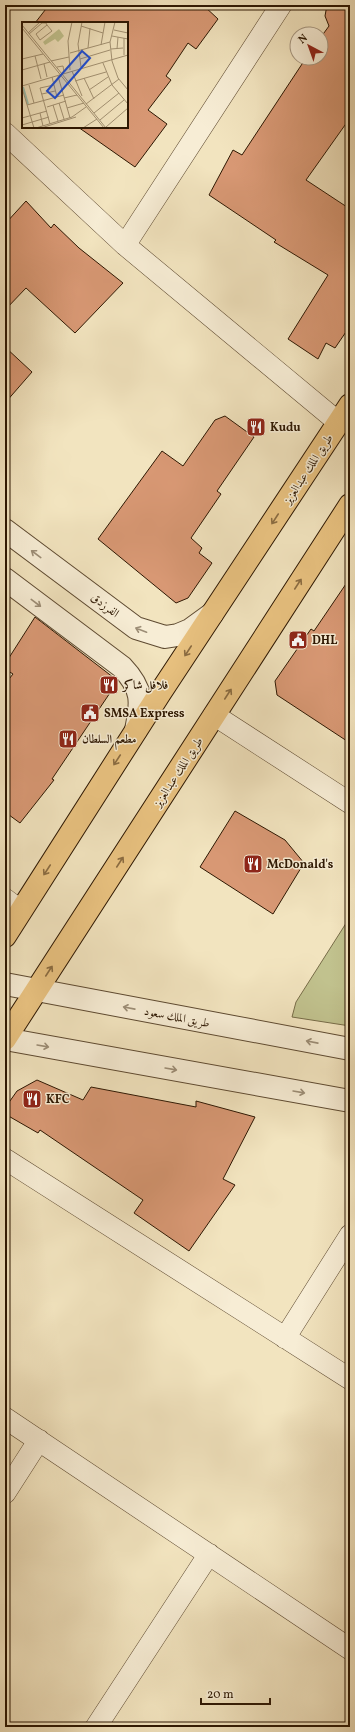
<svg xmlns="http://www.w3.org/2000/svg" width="355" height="1732" font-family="Vollkorn,Amiri,serif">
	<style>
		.green { fill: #c1c28e; stroke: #776c48 }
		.building { fill: #d89874; stroke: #2d1702 }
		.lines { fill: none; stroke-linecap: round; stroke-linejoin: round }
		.minor-casing { stroke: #5e4a31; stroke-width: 22 }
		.tertiary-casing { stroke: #5e4a31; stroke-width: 24 }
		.trunk-casing { stroke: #2d1702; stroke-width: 24 }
		.minor { stroke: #f7edd5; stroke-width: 21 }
		.tertiary { stroke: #f7edd5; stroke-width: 22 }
		.trunk { stroke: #e9c280; stroke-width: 22 }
		.oneway { stroke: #8b6c41 }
		.oneway2 { stroke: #9c8d76 }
		.labels { text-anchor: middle; stroke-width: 3; stroke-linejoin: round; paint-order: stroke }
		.poi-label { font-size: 12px; font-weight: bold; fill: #2d1702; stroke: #f7edd5; text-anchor: start }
		.street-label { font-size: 12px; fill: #2d1702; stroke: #f7edd5 }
		.inset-river { fill: none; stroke: #9cbfae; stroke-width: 2 }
		.inset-road { fill: none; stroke: #a39273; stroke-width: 1 }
		.view { fill: #1d4ed8; fill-opacity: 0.15; stroke: #1d4ed8; stroke-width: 2 }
		.inset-edge { fill: none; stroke: #2d1702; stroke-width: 2 }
	</style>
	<rect width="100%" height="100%" fill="#f2e4bf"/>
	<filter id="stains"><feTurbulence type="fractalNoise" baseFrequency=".005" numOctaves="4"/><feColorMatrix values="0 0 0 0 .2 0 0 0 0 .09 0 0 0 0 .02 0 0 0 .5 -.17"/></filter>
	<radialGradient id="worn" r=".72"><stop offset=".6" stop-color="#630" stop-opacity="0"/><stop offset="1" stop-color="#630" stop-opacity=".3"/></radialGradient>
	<!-- green -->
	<path class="green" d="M350 917V1026L292 1017 296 1002Z"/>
	<!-- building -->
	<path class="building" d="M49 5H203L218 19 196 49 188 43 166 76 171 80 148 110 167 124 135 167 78 127H127V23H35Z
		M327 5H350V118L306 180 350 209V326L335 348 326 343 318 359 288 339 328 275 274 242 276 240 209 195 233 150 242 155 306 58H321V37L329 26 325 16Z
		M26 201 51 228 54 224 79 248 123 283 75 333 26 288 5 310V224Z
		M5 347 32 372 5 403Z
		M225 416 254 437 217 491 221 494 191 538 202 548 199 553 212 563 188 598 176 603 98 539 162 451 183 466 215 420Z
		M350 578V743L277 695 275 681 311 629 314 631Z
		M35 617 118 681 52 779 54 780 20 823 5 812V684L13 674 5 669V664Z
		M235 811 285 840 304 863 273 914 200 867Z
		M37 1080 83 1100 91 1087 196 1107V1101L255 1117 223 1179 235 1185 189 1251 134 1213 143 1200 40 1130 38 1133 5 1114V1108L17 1091Z"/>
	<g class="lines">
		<defs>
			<path id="minor" d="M5 133 125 245 338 422
				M125 245 281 5
				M214 715 350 803
				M5 899 21 911
				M5 1159 350 1379
				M285 1338 350 1235
				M5 1418 350 1649
				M5 1493 39 1440
				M96 1727 209 1554"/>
			<path id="tertiary" d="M5 530 136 628 165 637 178 635 190 630 212 614
				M5 579 122 667C143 689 142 702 136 730
				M5 984 350 1049
				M5 1039 350 1101"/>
			<path id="trunk" d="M5 936 160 693 350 405
				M5 1039 350 505"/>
		</defs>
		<!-- minor casing -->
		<use href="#minor" class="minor-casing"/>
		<!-- tertiary casing -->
		<use href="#tertiary" class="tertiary-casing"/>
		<!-- trunk casing -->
		<use href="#trunk" class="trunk-casing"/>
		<!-- minor -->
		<use href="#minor" class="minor"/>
		<!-- tertiary -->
		<use href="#tertiary" class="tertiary"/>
		<!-- trunk -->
		<use href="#trunk" class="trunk"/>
	</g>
	<!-- one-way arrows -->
	<defs><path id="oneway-shaft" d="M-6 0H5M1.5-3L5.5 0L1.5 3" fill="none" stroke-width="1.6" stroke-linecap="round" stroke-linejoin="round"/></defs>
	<g class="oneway">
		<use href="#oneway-shaft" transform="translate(275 519) rotate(123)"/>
		<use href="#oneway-shaft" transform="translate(298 584) rotate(-57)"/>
		<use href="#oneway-shaft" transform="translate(188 651) rotate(123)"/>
		<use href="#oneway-shaft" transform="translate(228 694) rotate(-57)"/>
		<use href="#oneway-shaft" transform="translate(117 760) rotate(123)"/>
		<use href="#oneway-shaft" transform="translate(120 862) rotate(-57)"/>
		<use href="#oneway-shaft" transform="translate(47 870) rotate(123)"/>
		<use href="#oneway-shaft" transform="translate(49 971) rotate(-57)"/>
	</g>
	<g class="oneway2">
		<use href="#oneway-shaft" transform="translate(36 554) rotate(-143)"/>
		<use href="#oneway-shaft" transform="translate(36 603) rotate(37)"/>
		<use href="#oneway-shaft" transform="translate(141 630) rotate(-159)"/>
		<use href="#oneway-shaft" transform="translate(129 1008) rotate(-169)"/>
		<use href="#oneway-shaft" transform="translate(312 1042) rotate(-169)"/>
		<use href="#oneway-shaft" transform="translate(43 1046) rotate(10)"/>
		<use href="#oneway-shaft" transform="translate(171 1069) rotate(10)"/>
		<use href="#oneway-shaft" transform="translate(299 1092) rotate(10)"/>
	</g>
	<!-- icons -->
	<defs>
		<symbol id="restaurant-square" viewBox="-11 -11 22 22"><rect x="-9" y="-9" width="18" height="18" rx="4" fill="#8f2418" stroke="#f7edd5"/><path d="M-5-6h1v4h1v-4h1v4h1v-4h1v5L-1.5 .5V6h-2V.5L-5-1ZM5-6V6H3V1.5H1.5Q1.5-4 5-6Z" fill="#fff"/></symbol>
		<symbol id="civic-square" viewBox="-11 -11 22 22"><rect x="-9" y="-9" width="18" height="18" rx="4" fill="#8f2418" stroke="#f7edd5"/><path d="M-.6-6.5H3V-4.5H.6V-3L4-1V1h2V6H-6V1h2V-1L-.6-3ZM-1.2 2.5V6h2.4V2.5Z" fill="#fff"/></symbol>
	</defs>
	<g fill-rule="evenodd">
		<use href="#restaurant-square" x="245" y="416" width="22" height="22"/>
		<use href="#civic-square" x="287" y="629" width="22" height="22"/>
		<use href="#restaurant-square" x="98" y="674" width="22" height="22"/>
		<use href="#civic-square" x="79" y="702" width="22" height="22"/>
		<use href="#restaurant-square" x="57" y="728" width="22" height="22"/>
		<use href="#restaurant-square" x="242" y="853" width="22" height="22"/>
		<use href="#restaurant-square" x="21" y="1088" width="22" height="22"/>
	</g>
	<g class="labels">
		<!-- poi labels -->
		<g class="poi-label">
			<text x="270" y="431">Kudu</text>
			<text x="312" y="644">DHL</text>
			<text x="123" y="689">فلافل شاكر</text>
			<text x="104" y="717">SMSA Express</text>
			<text x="82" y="743">مطعم السلطان</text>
			<text x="267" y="868">McDonald's</text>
			<text x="46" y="1103">KFC</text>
		</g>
		<!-- street labels -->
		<g class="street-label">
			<text transform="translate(308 469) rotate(-57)" y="4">طريق الملك عبدالعزيز</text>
			<text transform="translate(105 605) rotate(37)" y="4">الفرزدق</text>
			<text transform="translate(178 772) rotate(-57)" y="4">طريق الملك عبدالعزيز</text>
			<text transform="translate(177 1017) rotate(11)" y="4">طريق الملك سعود</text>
		</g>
	</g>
	<!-- overview -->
	<g transform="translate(22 22)">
		<rect width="106" height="106" fill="#f2e4bf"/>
		<path d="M37 7 42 14 36 20 33 17 23 23 21 20Z" fill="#c1c28e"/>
		<path class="inset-river" d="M1 65 6 82"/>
		<path class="inset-road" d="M93 0 88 20 90 39 96 56 106 68M20 1H24L25 3 30 9 18 18 14 12 25 3M0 3 84 106M59 4 81 11M0 6 82 106M92 8 106 11M6 11 18 0M7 12 20 1M90 14 106 17M102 16V33M79 23 83 0M66 26 68 6M89 27 101 26M95 27 96 15M48 31 88 20M13 34 19 57M0 37 21 32M58 37 88 28M29 39 47 35M81 41 90 63 106 82M22 42 25 55M35 45 41 44 42 50M59 45 56 22 60 0M0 48 28 40M48 48 46 19 50 0M50 49 60 74M36 54 48 96M30 55 35 75M62 56 72 77M53 59 84 50M7 63 12 81M0 64 106 33M0 66 12 106M67 68 86 55M20 72 33 69M42 76 55 73M37 81 42 97M64 82 97 57M5 83 42 73M31 83 36 99M25 85 44 79M45 86 62 81M18 91 21 104M72 91 97 71M0 96 25 89M78 98 102 78M28 102 18 66 32 63M0 103 27 95M84 105 106 86M14 106 50 95 64 85M19 106 54 95M61 106 75 97"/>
		<path class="view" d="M60 29 68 36 33 76 25 69Z"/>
		<rect width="106" height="106" class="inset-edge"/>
	</g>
	<!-- margin -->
	<rect width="355" height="1732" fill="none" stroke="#f2e4bf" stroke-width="20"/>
	<rect x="6" y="6" width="343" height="1720" fill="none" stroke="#2d1702" stroke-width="2"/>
	<rect x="10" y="10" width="335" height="1712" fill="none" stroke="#2d1702"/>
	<!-- north arrow -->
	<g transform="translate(309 46) rotate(319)"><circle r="19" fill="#f7edd5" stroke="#a69781"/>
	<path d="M0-3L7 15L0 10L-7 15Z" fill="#8f2418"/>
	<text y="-6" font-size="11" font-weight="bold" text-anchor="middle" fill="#2d1702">N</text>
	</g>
	<!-- scale -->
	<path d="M201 1698v6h69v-6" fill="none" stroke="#2d1702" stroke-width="2"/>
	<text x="207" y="1698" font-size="12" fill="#2d1702" stroke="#f7edd5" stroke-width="3" paint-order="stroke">20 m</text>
	<rect width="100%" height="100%" filter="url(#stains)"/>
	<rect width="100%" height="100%" fill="url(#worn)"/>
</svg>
